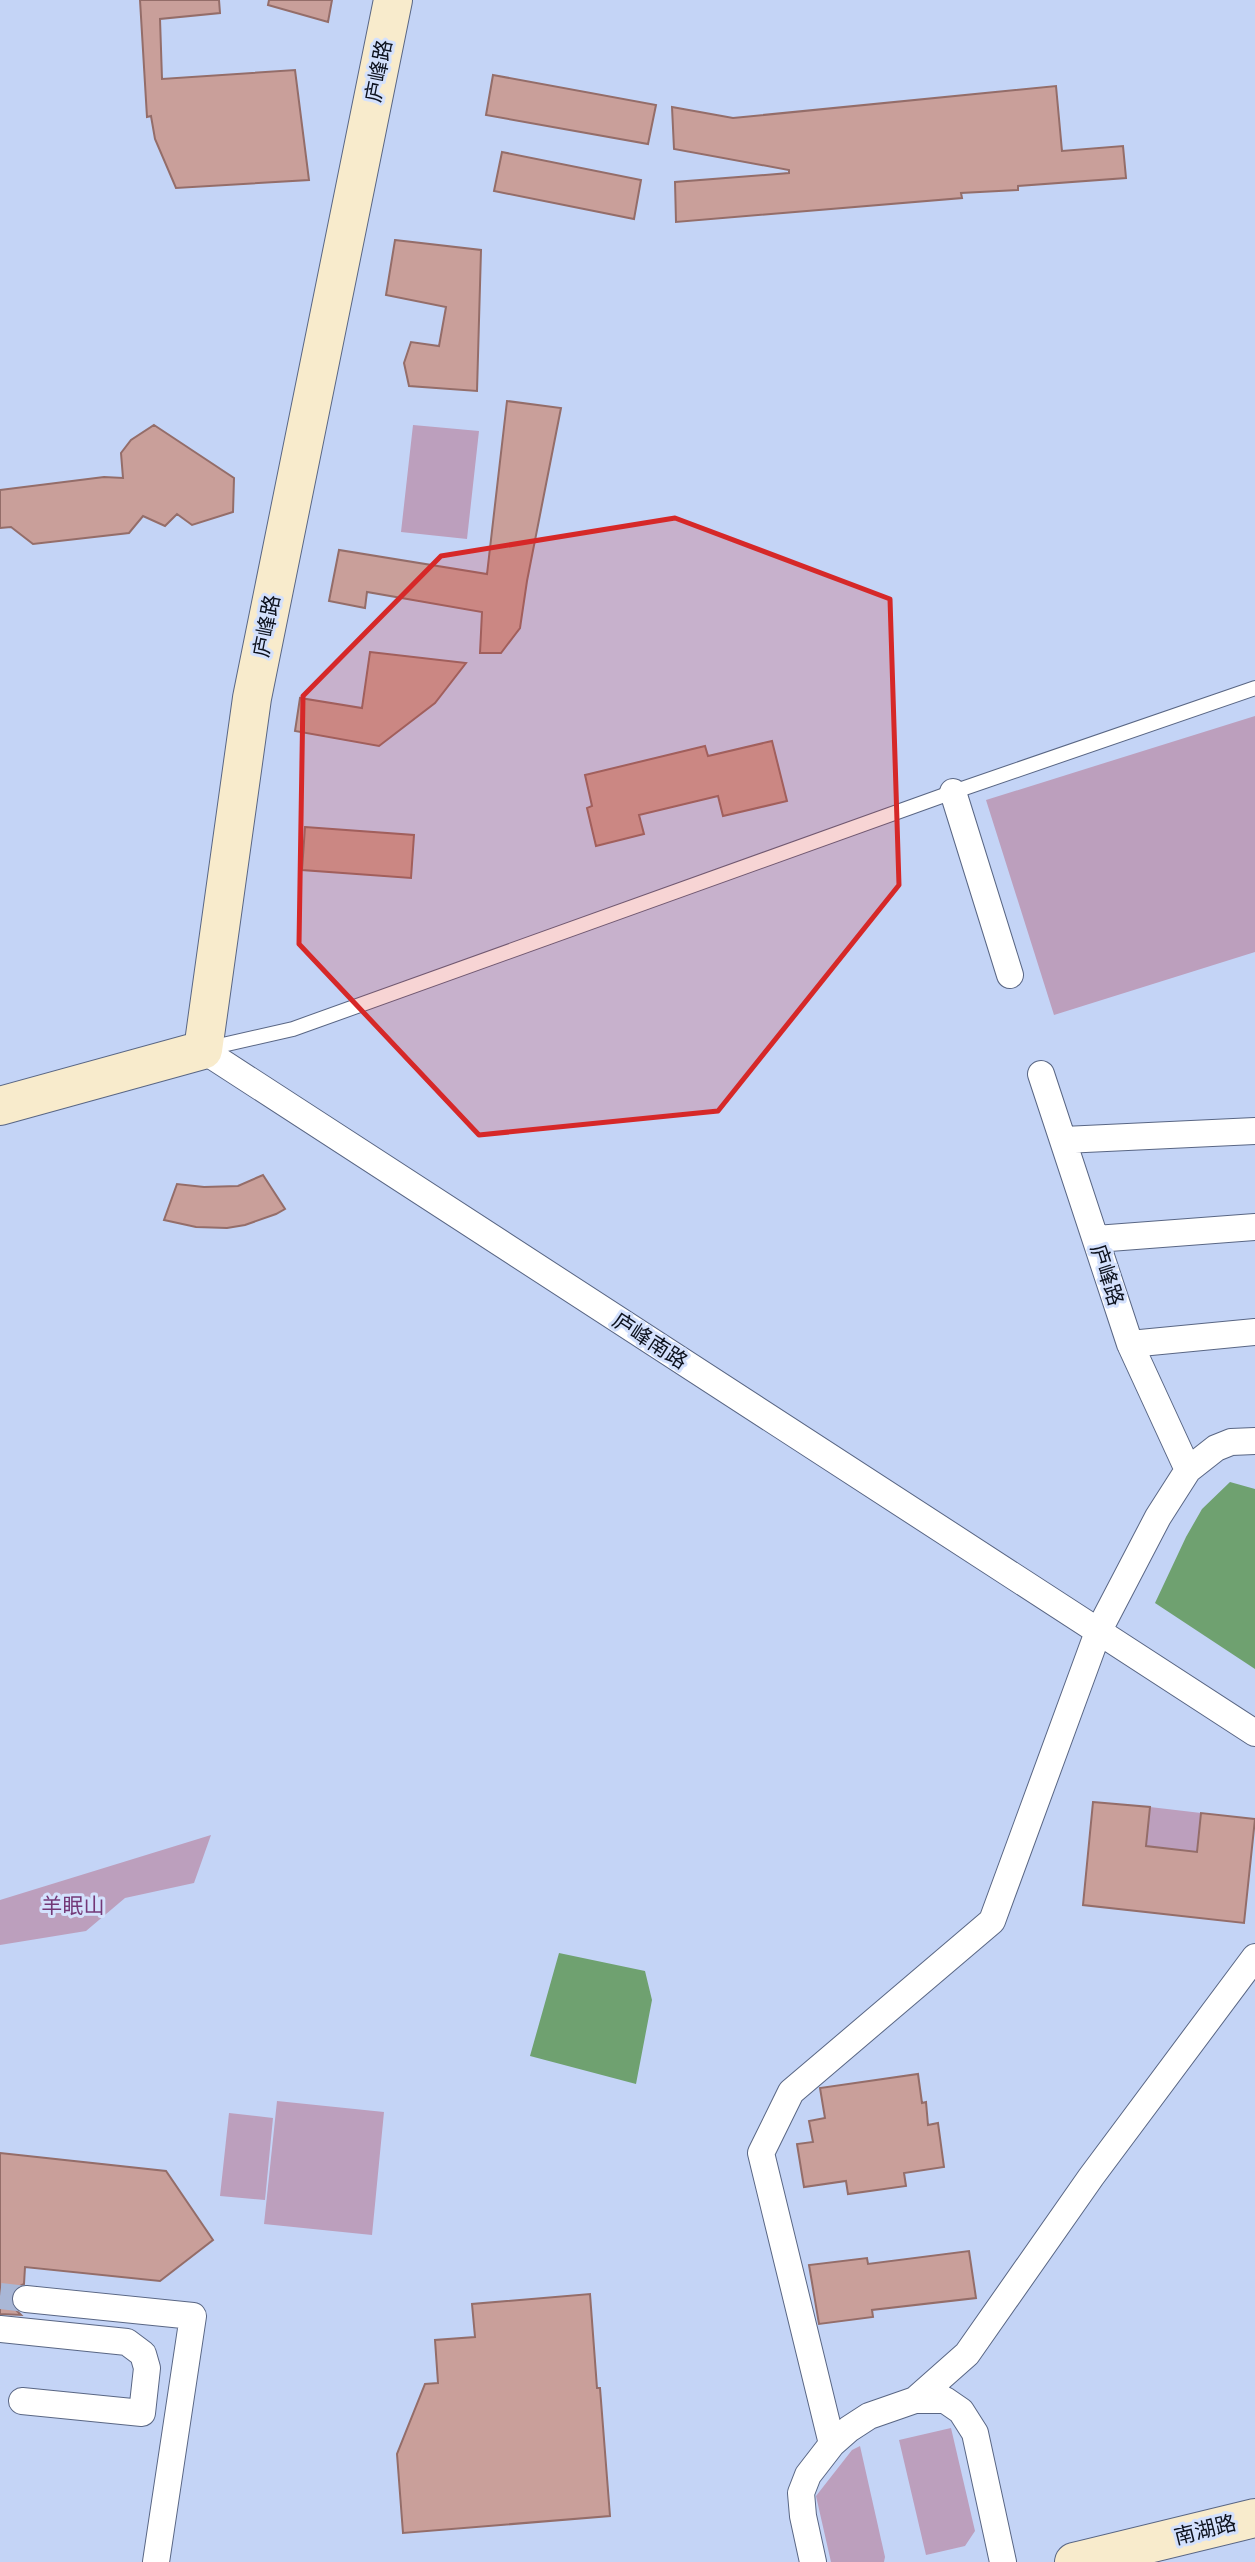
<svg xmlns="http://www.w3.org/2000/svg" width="1255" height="2562" font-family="Helvetica,'Noto Sans SC',sans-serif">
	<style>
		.green { fill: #bc9fbd }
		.water { fill: #6fa170 }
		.building { fill: #c99f9a; stroke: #946d69; stroke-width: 2 }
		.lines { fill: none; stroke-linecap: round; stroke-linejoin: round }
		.street-tunnel { stroke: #a9b7d6; stroke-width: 26; stroke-dasharray: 26 13; stroke-linecap: butt }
		.lane-casing { stroke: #596684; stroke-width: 16 }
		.street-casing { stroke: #596684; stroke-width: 28 }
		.secondary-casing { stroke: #596684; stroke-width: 40 }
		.lane { stroke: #fff; stroke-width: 14 }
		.street { stroke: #fff; stroke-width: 26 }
		.secondary { stroke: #f8ebcc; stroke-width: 38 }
		.marked { fill: #d62828; fill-opacity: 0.2; stroke: #d62828; stroke-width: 5; stroke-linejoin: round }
		.labels { text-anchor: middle; stroke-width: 6; stroke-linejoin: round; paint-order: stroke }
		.street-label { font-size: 21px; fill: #0d121e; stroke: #d4e1fd }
		.park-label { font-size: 21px; fill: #733877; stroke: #d4e1fd }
	</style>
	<rect width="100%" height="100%" fill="#c4d4f6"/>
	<!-- green -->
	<path class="green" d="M413 425 479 431 467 539 401 532Z
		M1255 716V952L1054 1015 986 800Z
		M1150 1807 1201 1813 1197 1852 1146 1846Z
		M211 1835 194 1883 125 1898 86 1931 0 1945V1900Z
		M277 2101 384 2112 372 2235 264 2224Z
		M229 2113 273 2118 265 2200 220 2196Z
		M951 2428 975 2531 965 2546 926 2555 899 2440Z
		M860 2446 885 2557 884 2562H831L816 2496 852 2450Z"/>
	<!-- water -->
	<path class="water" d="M1230 1482 1255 1489V1669L1155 1603 1186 1537 1202 1509Z
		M559 1953 645 1971 652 2000 636 2084 530 2056Z"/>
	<!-- building -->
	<path class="building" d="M140 0H219L220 13 160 19 162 79 295 70 309 180 176 188 155 139 151 116 147 117Z
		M269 0H332L328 22 268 5Z
		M493 75 656 105 648 144 486 115Z
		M1056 86 1062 151 1123 146 1126 178 1018 186V190L961 193 962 198 676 222 675 182 789 173V170L674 149 672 107 733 118Z
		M502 152 641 180 634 219 494 191Z
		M395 240 481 250 477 391 409 386 404 363 411 342 439 346 446 307 386 295Z
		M507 401 561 408 527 581 520 628 501 653H480L482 612 367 592 365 608 329 601 339 550 487 574Z
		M154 425 234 478 233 512 192 525 177 514 165 526 143 516 129 533 33 544 11 527 0 528V490L104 477 123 478 121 453 131 440Z
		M370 652 466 663 435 703 379 746 295 731 300 698 362 708Z
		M772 741 787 801 723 816 718 796 639 815 644 834 596 846 587 808 592 806 585 775 705 746 708 756Z
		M305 827 414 835 411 878 302 870Z
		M263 1175 285 1209 276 1214 245 1225 227 1228 196 1227 164 1220 177 1184 204 1187 238 1186Z
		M1093 1802 1150 1807 1146 1846 1197 1852 1201 1813 1255 1819 1244 1923 1083 1905Z
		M918 2074 922 2103 926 2102 928 2125 938 2123 944 2167 904 2173 906 2186 848 2194 846 2181 804 2187 797 2144 813 2142 809 2121 825 2118 820 2088Z
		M0 2153 166 2171 213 2240 160 2281 25 2267 24 2284 14 2289 10 2298 12 2306 21 2315 0 2314Z
		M969 2251 976 2298 872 2310 873 2317 819 2324 809 2265 867 2258 868 2264Z
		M590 2294 597 2388H600L610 2516 403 2533 397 2454 425 2384 438 2383 435 2340 475 2337 472 2304Z"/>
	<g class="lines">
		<!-- street-tunnel -->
		<path class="street-tunnel" d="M0 2296 26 2299"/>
		<defs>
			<path id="lane" d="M205 1049 293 1029 953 792 1255 688"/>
			<path id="street" d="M953 792 1010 975
				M203 1050 1255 1733
				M1041 1074 1130 1344 1188 1470
				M1064 1140 1255 1131
				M1096 1239 1255 1227
				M1130 1344 1255 1332
				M26 2299 193 2316 156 2562
				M0 2329 127 2342 143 2354 147 2368 142 2413 22 2401
				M915 2400H945L961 2411 975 2433 1003 2562
				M832 2444 761 2153 791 2092 992 1921 1098 1632 1158 1517 1188 1470 1216 1448 1231 1442 1255 1441
				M813 2562 803 2516 801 2493 808 2475 832 2444 849 2429 869 2416 915 2400 967 2354 1091 2177 1255 1957"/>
			<path id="secondary" d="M0 1106 203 1050 252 698 393 0
				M1074 2562 1255 2518"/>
		</defs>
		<!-- lane casing -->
		<use href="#lane" class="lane-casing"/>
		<!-- street casing -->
		<use href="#street" class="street-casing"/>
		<!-- secondary casing -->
		<use href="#secondary" class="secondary-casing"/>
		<!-- lane -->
		<use href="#lane" class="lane"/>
		<!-- street -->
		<use href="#street" class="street"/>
		<!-- secondary -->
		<use href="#secondary" class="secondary"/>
	</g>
	<!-- marked area -->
	<path class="marked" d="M675 518 890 599 899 885 718 1111 479 1135 299 944 303 696 441 556Z"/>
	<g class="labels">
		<!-- street labels -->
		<g class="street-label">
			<text transform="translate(379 71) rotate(-79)" y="7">庐峰路</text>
			<text transform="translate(267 626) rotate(-79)" y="7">庐峰路</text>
			<text transform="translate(1107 1275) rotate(72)" y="7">庐峰路</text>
			<text transform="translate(650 1341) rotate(33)" y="7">庐峰南路</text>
			<text transform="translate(1205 2530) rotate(-14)" y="7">南湖路</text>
		</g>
		<!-- park labels -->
		<g class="park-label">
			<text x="73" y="1913">羊眠山</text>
		</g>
	</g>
</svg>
